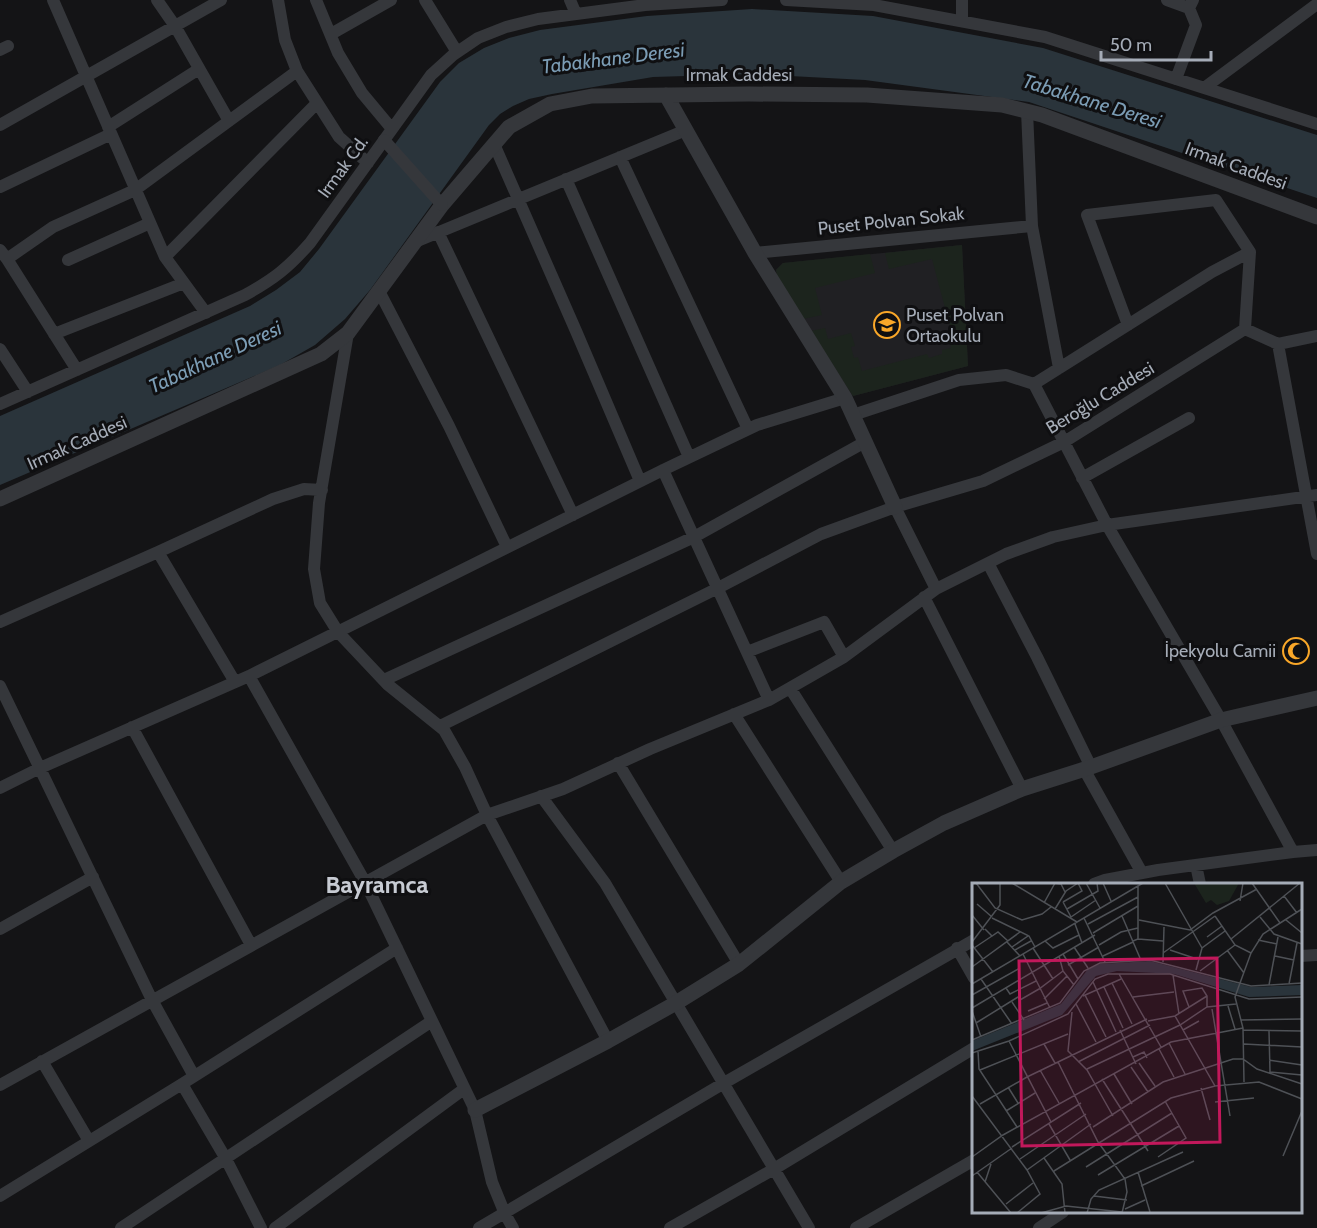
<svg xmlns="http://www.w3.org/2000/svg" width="1317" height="1228" font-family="Cabin,sans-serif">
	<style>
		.built { fill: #202023 }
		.green { fill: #1c241d }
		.water { fill: #2a343b }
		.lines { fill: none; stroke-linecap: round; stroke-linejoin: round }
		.minor { stroke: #35373b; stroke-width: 12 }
		.tertiary { stroke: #35373b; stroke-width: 15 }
		.minor-bridge { stroke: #35373b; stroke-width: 12 }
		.labels { text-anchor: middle; stroke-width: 6; stroke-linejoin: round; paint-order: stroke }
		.street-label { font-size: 18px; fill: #a5acb7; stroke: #0f0f11 }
		.poi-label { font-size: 18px; fill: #a5acb7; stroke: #0f0f11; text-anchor: start }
		.water-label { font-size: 20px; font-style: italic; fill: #7b9cb4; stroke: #0f0f11 }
		.district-label { font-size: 24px; font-weight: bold; fill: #c7cbd3; stroke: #0f0f11 }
		.inset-road { fill: none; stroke: #4e5156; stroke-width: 1.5 }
		.view { fill: #c2185b; fill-opacity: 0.15; stroke: #c2185b; stroke-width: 3 }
		.inset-edge { fill: none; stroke: #a5acb7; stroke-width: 3 }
	</style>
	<rect width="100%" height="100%" fill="#141416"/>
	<!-- built -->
	<path class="built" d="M962 245 968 366 853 396 778 281 776 270 783 263Z"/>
	<!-- green -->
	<path class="green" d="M962 245 968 366 853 396 811 331 825 328 828 339 851 333 855 346 851 347 854 358 858 357 862 371 927 354 929 358 942 354V350L951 348 948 334 952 333 949 322 945 323 941 310 945 308 932 259 889 269 885 253Z
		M870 254 875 273 815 288 822 315 803 319 778 281 776 270 783 263Z"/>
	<!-- water -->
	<path class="water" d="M752 9 873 16 1043 48 1317 135V198L1029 102 865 80 752 74 653 77 552 94 529 99 513 106 500 114 489 125 370 290 345 319 315 345 280 365 0 485V416L250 306 276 290 300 272 319 249 440 82 459 63 484 48 509 38 540 30 647 16Z"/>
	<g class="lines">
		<!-- minor -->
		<path class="minor" d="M53 0 165 257 206 313
			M157 0 175 26 229 121
			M278 0 285 40 297 71 339 137 368 163
			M316 0 338 53 362 93 392 129
			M425 0 457 52
			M570 0 576 14
			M786 0 874 5 1045 37 1317 124
			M1167 0 1189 8
			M962 21V0
			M331 34 391 0
			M0 50 8 46
			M1176 79 1196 25 1189 8 1193 0
			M1204 88 1317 4
			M1027 111 1032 226 1059 368
			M0 125 221 0
			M108 127 199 69
			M494 144 576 331 640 481
			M620 157 748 429
			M566 179 689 457
			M0 187 111 134
			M438 232 573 515
			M415 242 686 130
			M0 250 7 259 53 227 135 190 297 71
			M755 253 1032 226
			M165 257 317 103
			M7 259 77 370
			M68 260 150 223
			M379 291 449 426 507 547
			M1128 325 1087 215 1216 200 1250 252 1245 329
			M348 333 319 503 314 569 320 603 338 632 387 684 444 730 465 767 487 815 608 1041
			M54 334 184 283
			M1278 344 1317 554
			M0 349 28 392
			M1034 384 1212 272 1250 252
			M0 404 245 295C274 279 288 268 310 243L431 75 453 55 478 38 506 27 538 19 645 5 722 0
			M853 415 959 380 1006 375 1034 384 1107 525 1221 720 1293 852 1317 850
			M663 470 769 700
			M1082 478 1189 418
			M895 507 936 589
			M158 552 235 682
			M988 563 1037 657 1091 767
			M924 597 1022 789
			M0 622 158 552 273 499 304 489 322 490
			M747 652 824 622 844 657
			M249 676 365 882 475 1110 492 1182 505 1214 513 1228
			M384 680 694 537 865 442
			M0 686 152 1000 194 1076
			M790 688 893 851
			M734 714 841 882
			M440 726 718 588 821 534 895 507 983 481 1064 442 1245 329 1278 344 1317 336
			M132 727 251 945
			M618 763 739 964
			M1084 769 1142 873
			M0 788 40 768 249 676 663 470 757 425 845 398
			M541 796 605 883 809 1228
			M1196 865 1200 884
			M1094 884 1105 880 1158 870 1293 852
			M0 929 93 877
			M957 948 974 978
			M1300 956 1317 955
			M42 1061 89 1141
			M182 1084 226 1159 261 1228
			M0 1085 487 815 563 789 650 749 769 700 844 657 936 589 1006 554 1053 537 1107 525 1317 495
			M0 1196 182 1084 397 948
			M121 1228 432 1021
			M275 1228 464 1089
			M479 1228 724 1083 974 940
			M670 1228 774 1169 974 1048
			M856 1228 974 1160
			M1039 1228 1063 1212"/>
		<!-- tertiary -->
		<path class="tertiary" d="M666 95 755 253 845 398 895 507
			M0 499 321 354 348 333 442 205 509 127 550 104 592 96 749 94 867 95 1002 105 1042 115 1317 217
			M475 1110 608 1041 676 1003 739 964 841 882 893 851 944 823 1022 789 1091 767 1221 720 1317 698"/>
		<!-- minor-bridge -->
		<path class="minor-bridge" d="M384 140 442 205"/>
	</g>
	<!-- icons -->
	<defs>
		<symbol id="school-ring" viewBox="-11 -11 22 22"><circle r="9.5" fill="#0f0f11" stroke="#f9a729" stroke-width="1.5"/><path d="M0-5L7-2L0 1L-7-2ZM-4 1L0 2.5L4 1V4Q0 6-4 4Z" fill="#f9a729"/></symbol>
		<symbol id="mosque-ring" viewBox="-11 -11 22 22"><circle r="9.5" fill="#0f0f11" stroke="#f9a729" stroke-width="1.5"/><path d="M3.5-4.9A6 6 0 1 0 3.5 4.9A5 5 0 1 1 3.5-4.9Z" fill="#f9a729"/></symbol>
	</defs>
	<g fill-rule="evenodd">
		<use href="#school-ring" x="872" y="310" width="30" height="30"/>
		<use href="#mosque-ring" x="1281" y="636" width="30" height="30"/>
	</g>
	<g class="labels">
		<!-- street labels -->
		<g class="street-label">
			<text x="739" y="81">Irmak Caddesi</text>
			<text transform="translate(1236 166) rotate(20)" y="6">Irmak Caddesi</text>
			<text transform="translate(343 167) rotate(-54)" y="6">Irmak Cd.</text>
			<text transform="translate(891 221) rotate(-6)" y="6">Puset Polvan Sokak</text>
			<text transform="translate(1100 398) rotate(-31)" y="6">Beroğlu Caddesi</text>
			<text transform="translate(77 443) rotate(-24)" y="6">Irmak Caddesi</text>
		</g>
		<!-- poi labels -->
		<g class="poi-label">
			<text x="906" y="321">Puset Polvan<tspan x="906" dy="21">Ortaokulu</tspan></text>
			<text x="1276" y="657" text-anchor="end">İpekyolu Camii</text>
		</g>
		<!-- water labels -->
		<g class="water-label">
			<text transform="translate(613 58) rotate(-7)" y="7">Tabakhane Deresi</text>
			<text transform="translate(1092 101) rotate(17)" y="7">Tabakhane Deresi</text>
			<text transform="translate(215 357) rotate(-25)" y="7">Tabakhane Deresi</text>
		</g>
		<!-- district labels -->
		<g class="district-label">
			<text x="377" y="893">Bayramca</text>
		</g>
	</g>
	<!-- overview -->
	<g transform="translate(972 883)">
		<rect width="330" height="330" fill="#141416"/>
		<path d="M222 0H267L257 18 245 22 239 17 234 20Z" fill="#1c241d"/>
		<path d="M178 78 279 104 330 102V112L277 114 202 91 145 88 124 93 90 132 0 168V158L89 121 116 86 128 81Z" fill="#2a343b"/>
		<path class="inset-road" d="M4 0 23 25 50 37 70 31 79 24M40 0 105 39M114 0 128 25M131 0 139 18M193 0 230 65M280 0 308 40M312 13 325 30M268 18 271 0M91 19 99 34 124 17M72 20 83 0 89 1 93 9M5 21 20 34M83 26 94 8 106 0 110 8 91 19M95 26 126 8 125 0M0 32 12 47M150 33 168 75M243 33 263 62 279 70M288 34 302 51 330 61M20 35 57 53 63 64M112 35 133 79M167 37 218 47 241 30 285 6M314 37 330 50M103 41 110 60M116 41 166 14M13 46 20 53 26 49 36 58M121 50 166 23M235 54 250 43M166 56 191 58M259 56 328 0M286 57 305 61M73 58 81 65 107 52M161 58 166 56V3M0 59 28 22V0M35 59 48 73M0 62 21 89M127 62 149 49 166 45M40 64 56 53M102 64 116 85M2 65 20 53M61 65 81 96M43 67 59 58M198 67 225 76M255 67 272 90M191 70 243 33M51 71 78 125M91 71 106 96M87 73 91 88 102 102M131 73 161 59M303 73 322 77M191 79 192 44M96 82 127 64M0 84 48 49M224 87 230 65 253 48M228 88 263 62M147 91 189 164M201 92 207 131M9 96 40 141M121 99 144 149M140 100 160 141M0 101 171 0M317 101 325 60M297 102 306 54M132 104 151 145M34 105 38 111 64 98M0 112 48 85M113 112 134 154M111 113 149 96M161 114 202 109M72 116 95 93M40 119 52 137M104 121 124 159M256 123 263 146M217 124 211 108 230 105 235 113V124M0 125 123 52M240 126 258 233M0 128 9 154M56 128 75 120M100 129 96 168 115 187 141 233M203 133 243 203 287 199 330 216M269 137 330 136M176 138 203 133 235 113M4 140 46 114 48 117 67 106 91 88M148 147 164 181M211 147 227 138M271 147 330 148M297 148 298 189 330 192M0 157 88 120 112 88 128 80 178 77 279 103 330 100M37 158 79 239M197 160 213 191M72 161 83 180M272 161 330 164M187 166 202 194M6 168 7 186 45 244M0 170 37 158 96 131 123 96 136 91H198L277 116 330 114M161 174 172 169 175 175M297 177 330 182M86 179 126 259 153 296 155 309 150 330M106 179 178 142M167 180 183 203M159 184 176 209M115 186 208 142 235 124 264 121M8 187 96 151M68 187 87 220M142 191 160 221M130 196 176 268M272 199 271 145 263 114 268 100 279 70 291 51 330 26M36 204 46 220M229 205 238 237M0 213 55 287 68 311 45 330M243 219 282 215M8 221 55 194 175 136M34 228 63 210M77 241 98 277M121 244 191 199 261 176H271L285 186 330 201M40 264 109 220M311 273 330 228M0 274 31 252 199 159 271 145M186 274 214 255 193 218M72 275 90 301 93 330M48 276 114 231M114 284 200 230M55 287 119 241M82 288 199 215 243 203M5 289 39 330M166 289 178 329M126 292 207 243M0 293 40 265M13 299 19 281M169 303 222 278M122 313 155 317M34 321 61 300M153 326 173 317M69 330 94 323 150 329M115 330 119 316 127 307 211 269"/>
		<path class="view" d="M245 75 248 259 50 263 47 78Z"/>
		<rect width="330" height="330" class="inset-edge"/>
	</g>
	<!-- scale -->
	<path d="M1101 51v9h110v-9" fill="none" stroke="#a5acb7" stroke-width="3"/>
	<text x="1110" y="51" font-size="18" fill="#a5acb7" stroke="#0f0f11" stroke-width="4.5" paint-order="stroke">50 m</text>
</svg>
